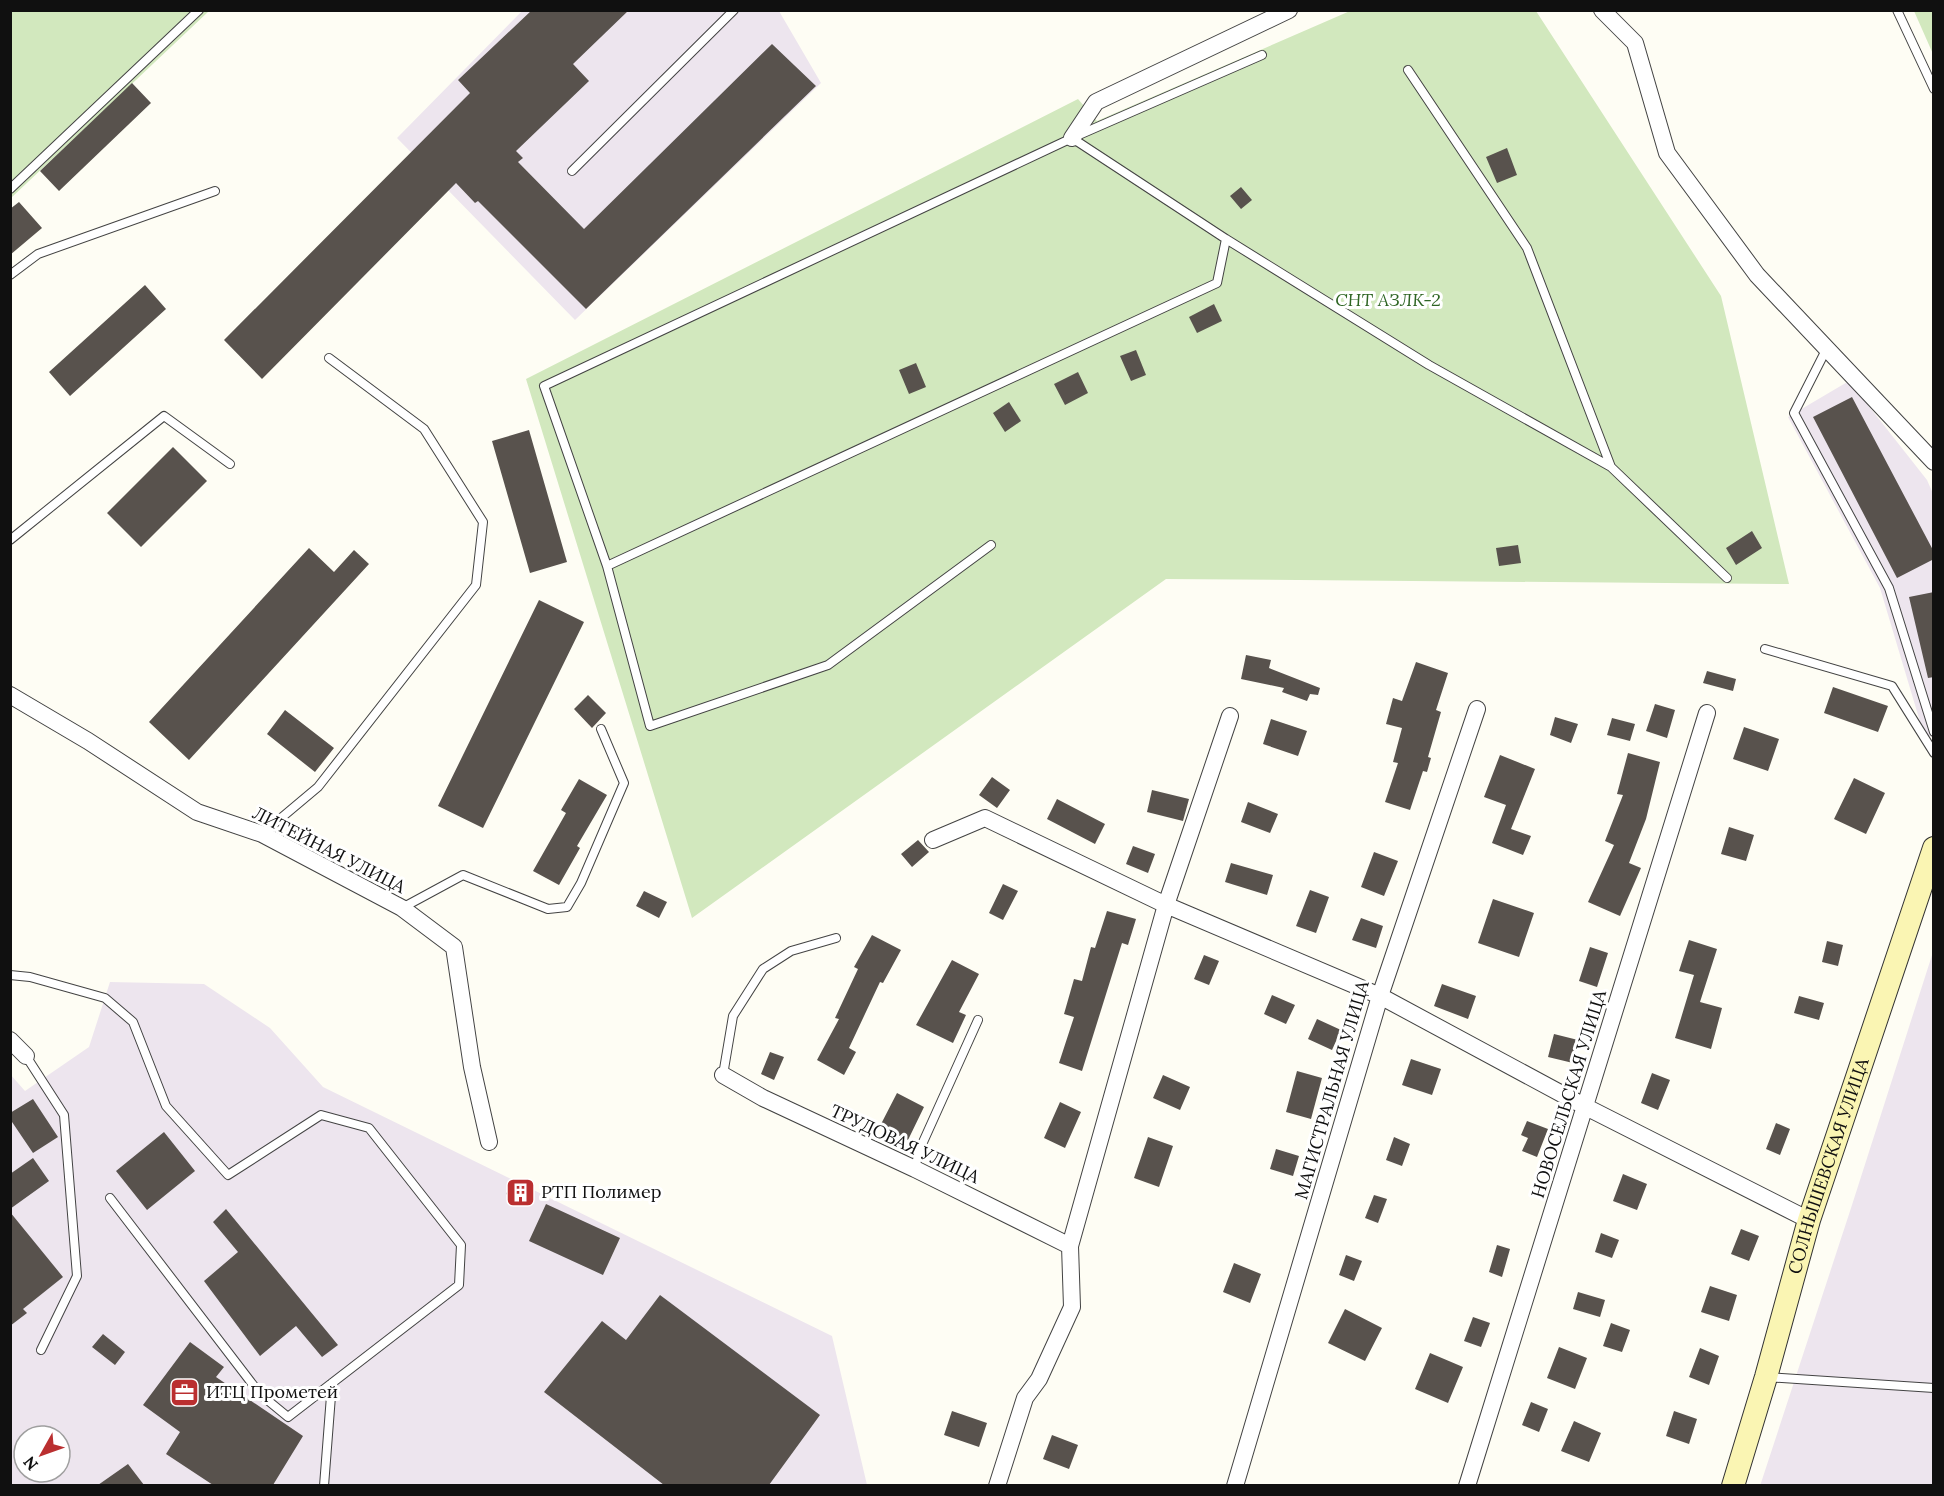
<svg xmlns="http://www.w3.org/2000/svg" width="1944" height="1496" font-family="Lora,serif">
	<style>
		.industrial { fill: #ede5ee; fill-rule: evenodd }
		.green { fill: #d2e8be }
		.building { fill: #58524d }
		.lines { fill: none; stroke-linecap: round; stroke-linejoin: round }
		.lane-casing { stroke: #434343; stroke-width: 10 }
		.street-casing { stroke: #434343; stroke-width: 18 }
		.secondary-casing { stroke: #323232; stroke-width: 24 }
		.lane { stroke: #fff; stroke-width: 8 }
		.street { stroke: #fff; stroke-width: 16 }
		.secondary { stroke: #faf5b3; stroke-width: 22 }
		.labels { text-anchor: middle; stroke-width: 6; stroke-linejoin: round; paint-order: stroke }
		.park-label { font-size: 18px; font-style: italic; fill: #2e6523; stroke: #fff }
		.street-label { font-size: 18px; fill: #101010; stroke: #fff }
		.poi-label { font-size: 18px; fill: #101010; stroke: #fff; text-anchor: start }
	</style>
	<rect width="100%" height="100%" fill="#fefdf4"/>
	<!-- industrial -->
	<path class="industrial" d="M522 11H779L821 83 575 320 397 138Z
		M1849 381 1927 480 1934 496 1933 737 1924 735 1880 588 1788 417Z
		M1933 952V1485L1760 1486 1852 1205Z
		M110 982 204 984 270 1028 323 1087 832 1336 867 1485H11L10 1074 25 1091 89 1047ZM24 1436H60V1472H24Z"/>
	<!-- green -->
	<path class="green" d="M11 11H209L11 198Z
		M1350 11H1536L1721 296 1789 584 1166 579 692 918 526 379 1078 99 1097 121Z
		M1914 11H1933V54Z"/>
	<!-- building -->
	<path class="building" d="M532 10H629L573 64 589 81 516 151 523 158 518 162 584 229 772 44 816 86 586 309 478 201 475 203 456 183 262 379 224 340 470 93 458 80Z
		M132 83 151 103 59 191 40 171Z
		M1507 148 1517 175 1497 183 1486 157Z
		M1241 187 1252 200 1241 209 1230 196Z
		M19 202 42 228 10 255V209Z
		M145 285 166 309 70 396 49 372Z
		M1214 304 1222 321 1197 333 1189 317Z
		M1136 350 1146 375 1131 381 1120 356Z
		M916 363 926 387 909 394 899 370Z
		M1078 372 1088 393 1065 405 1054 384Z
		M1852 397 1934 552V559L1897 578 1813 417Z
		M1009 402 1021 421 1005 432 993 413Z
		M529 430 567 562 530 573 492 441Z
		M173 447 207 481 141 547 107 513Z
		M1752 531 1762 548 1736 565 1726 548Z
		M1518 545 1521 563 1499 566 1496 548Z
		M309 548 334 572 354 550 369 564 189 760 149 722Z
		M1934 592V677L1928 678 1909 597Z
		M539 600 584 622 483 828 438 806Z
		M1246 655 1271 660 1269 668 1320 688 1318 695 1310 694 1307 701 1282 692 1284 688 1241 679Z
		M1416 662 1448 673 1436 710 1441 712 1428 757 1431 758 1427 772 1423 771 1410 810 1385 802 1398 763 1393 762 1402 728 1386 724 1393 698 1402 701Z
		M1707 671 1736 679 1733 691 1703 683Z
		M1833 687 1888 706 1878 732 1824 713Z
		M588 695 606 713 592 728 574 709Z
		M1655 704 1675 710 1667 738 1646 731Z
		M285 710 334 748 315 772 267 734Z
		M1555 717 1578 724 1571 743 1550 735Z
		M1612 718 1635 724 1630 741 1607 735Z
		M1271 719 1307 731 1298 756 1263 744Z
		M1744 727 1779 739 1768 771 1733 759Z
		M1628 753 1660 762 1646 819 1629 863 1641 868 1620 916 1588 902 1614 845 1605 841 1623 795 1617 794Z
		M1500 755 1535 769 1511 829 1531 836 1523 855 1492 843 1506 805 1484 797Z
		M992 777 1010 790 997 808 979 795Z
		M1854 778 1885 793 1866 834 1834 819Z
		M579 779 607 795 577 846 580 848 559 885 533 871 566 813 561 810Z
		M1152 790 1189 799 1183 821 1147 812Z
		M1057 799 1105 824 1095 844 1047 819Z
		M1248 802 1278 814 1270 833 1241 822Z
		M1729 827 1754 835 1746 861 1721 854Z
		M918 840 929 852 912 867 901 854Z
		M1133 846 1155 854 1148 873 1126 864Z
		M1374 852 1398 861 1384 896 1361 887Z
		M1231 863 1273 875 1267 895 1225 882Z
		M1003 884 1018 891 1003 920 989 913Z
		M1310 890 1329 897 1316 933 1296 926Z
		M644 891 667 902 659 918 636 906Z
		M1493 899 1534 913 1519 957 1478 943Z
		M1107 911 1136 919 1128 945 1122 943 1082 1071 1059 1063 1074 1017 1064 1014 1074 979 1082 981 1091 947 1095 948Z
		M1361 918 1383 926 1376 948 1352 940Z
		M872 935 901 950 883 983 880 982 849 1048 856 1052 844 1075 817 1060 839 1019 835 1018 858 969 854 967Z
		M1689 940 1717 949 1700 1002 1722 1008 1711 1049 1675 1038 1694 975 1679 971Z
		M1827 941 1843 945 1838 966 1822 962Z
		M1590 947 1608 953 1597 987 1579 981Z
		M1204 955 1219 961 1209 985 1194 979Z
		M952 960 979 974 959 1012 966 1015 953 1043 916 1025Z
		M1442 984 1476 996 1468 1019 1434 1006Z
		M1272 995 1295 1005 1286 1024 1264 1014Z
		M1799 996 1824 1003 1819 1020 1794 1013Z
		M1317 1019 1341 1030 1332 1050 1308 1039Z
		M1554 1034 1578 1040 1573 1063 1548 1057Z
		M770 1052 784 1057 774 1080 761 1074Z
		M1411 1059 1441 1069 1432 1095 1402 1085Z
		M1297 1071 1322 1078 1311 1119 1286 1112Z
		M1652 1073 1670 1080 1658 1110 1641 1103Z
		M1163 1075 1190 1087 1180 1110 1153 1098Z
		M897 1093 924 1107 908 1140 880 1126Z
		M33 1099 58 1137 33 1153 10 1119V1113Z
		M1060 1102 1081 1112 1065 1148 1044 1138Z
		M1527 1121 1548 1129 1537 1157 1522 1151 1528 1138 1521 1135Z
		M1776 1123 1790 1129 1780 1155 1766 1149Z
		M164 1132 195 1171 147 1210 116 1171Z
		M1148 1137 1173 1146 1159 1187 1134 1178Z
		M1394 1137 1410 1144 1402 1166 1386 1160Z
		M1276 1149 1299 1156 1293 1176 1270 1169Z
		M33 1158 49 1181 10 1209V1174Z
		M1623 1174 1647 1184 1637 1210 1613 1201Z
		M513 1180 534 1190 527 1204 506 1194Z
		M1374 1195 1387 1199 1378 1223 1365 1218Z
		M546 1204 620 1238 603 1275 529 1241Z
		M226 1209 338 1345 322 1357 296 1326 260 1356 204 1281 238 1252 213 1222Z
		M10 1212 63 1277 23 1309 27 1313 10 1326Z
		M1741 1229 1759 1236 1749 1261 1731 1254Z
		M1601 1233 1619 1240 1612 1258 1595 1252Z
		M1497 1245 1510 1249 1502 1277 1489 1272Z
		M1346 1255 1362 1261 1354 1281 1339 1275Z
		M1234 1263 1261 1274 1250 1303 1223 1292Z
		M1710 1286 1737 1295 1729 1321 1701 1312Z
		M1578 1292 1605 1300 1600 1317 1573 1309Z
		M660 1295 820 1415 769 1485H664L544 1392 602 1321 626 1340Z
		M1345 1309 1382 1328 1365 1361 1328 1343Z
		M1473 1317 1490 1323 1481 1347 1464 1341Z
		M1611 1323 1630 1330 1622 1352 1603 1346Z
		M103 1334 125 1352 115 1365 92 1347Z
		M190 1342 224 1367 216 1377 303 1436 273 1485H213L166 1454 180 1432 143 1405Z
		M1559 1347 1587 1358 1575 1389 1547 1378Z
		M1700 1348 1719 1356 1709 1385 1689 1377Z
		M1430 1353 1463 1367 1448 1403 1415 1389Z
		M1531 1402 1548 1409 1539 1432 1522 1425Z
		M952 1411 987 1423 979 1447 944 1435Z
		M1674 1411 1697 1419 1689 1444 1666 1436Z
		M1574 1421 1601 1433 1589 1462 1561 1451Z
		M1052 1435 1078 1445 1069 1469 1043 1459Z
		M128 1464 144 1485H98Z"/>
	<g class="lines">
		<defs>
			<path id="lane" d="M1897 10 1934 89
				M1072 138 1226 239 1429 365 1611 467 1527 248 1408 70
				M572 171 734 10
				M10 189 199 10
				M10 275 38 254 215 191
				M1827 348 1794 413 1889 588 1934 732
				M1611 467 1727 578
				M10 540 164 416 230 464
				M991 545 828 665 650 726 607 566 544 386 1072 138 1262 55
				M607 566 1217 283 1226 239
				M1765 649 1892 686 1934 753
				M262 834 318 787 476 585 483 522 424 429 329 358
				M402 908 463 875 548 909 567 907 581 883 624 783 601 729
				M10 975 30 977 105 998 133 1022 166 1106 228 1175 321 1115 369 1128 461 1245 459 1285 288 1417 260 1394 110 1198
				M26 1056 64 1115 77 1276 41 1350
				M723 1075 733 1016 763 969 791 951 836 938
				M915 1169 919 1151 978 1020
				M1766 1377 1934 1388
				M324 1486 332 1383"/>
			<path id="street" d="M1602 10 1635 43 1667 153 1757 275 1934 462
				M1072 138 1096 102 1289 10
				M10 695 88 741 197 812 262 834 402 908 454 947 472 1067 489 1142
				M933 840 985 818 1166 905 1380 996 1586 1107 1809 1220
				M10 1040 26 1056
				M723 1075 763 1098 915 1169 1070 1246
				M997 1486 1025 1398 1039 1379 1072 1307 1070 1246 1166 905 1230 716
				M1235 1486 1380 996 1477 709
				M1467 1486 1707 713"/>
			<g id="secondary">
				<path id="s1" d="M1733 1486 1766 1377 1809 1220 1934 848"/>
			</g>
		</defs>
		<!-- lane casing -->
		<use href="#lane" class="lane-casing"/>
		<!-- street casing -->
		<use href="#street" class="street-casing"/>
		<!-- secondary casing -->
		<use href="#secondary" class="secondary-casing"/>
		<!-- lane -->
		<use href="#lane" class="lane"/>
		<!-- street -->
		<use href="#street" class="street"/>
		<!-- secondary -->
		<use href="#secondary" class="secondary"/>
	</g>
	<!-- icons -->
	<defs>
		<symbol id="building-square" viewBox="-11 -11 22 22"><rect x="-9" y="-9" width="18" height="18" rx="4" fill="#ba2f30" stroke="#fff"/><path d="M-4-6H4V6H1V3H-1V6H-4ZM-2.5-4.3h1.7v1.8h-1.7ZM.8-4.3h1.7v1.8H.8ZM-2.5-1h1.7V.8h-1.7ZM.8-1h1.7V.8H.8Z" fill="#fff"/></symbol>
		<symbol id="office-square" viewBox="-11 -11 22 22"><rect x="-9" y="-9" width="18" height="18" rx="4" fill="#ba2f30" stroke="#fff"/><path d="M-6-3h4V-5.5h4V-3h4V5H-6ZM-1-4.5V-3h2v-1.5ZM-6 0V1H6V0Z" fill="#fff"/></symbol>
	</defs>
	<g fill-rule="evenodd">
		<use href="#building-square" x="504" y="1176" width="33" height="33"/>
		<use href="#office-square" x="168" y="1376" width="33" height="33"/>
	</g>
	<g class="labels">
		<!-- park labels -->
		<g class="park-label">
			<text x="1388" y="306">СНТ АЗЛК-2</text>
		</g>
		<!-- street labels -->
		<g class="street-label">
			<text transform="translate(329 850) rotate(27)" y="6">ЛИТЕЙНАЯ УЛИЦА</text>
			<text transform="translate(1332 1090) rotate(-74)" y="6">МАГИСТРАЛЬНАЯ УЛИЦА</text>
			<text transform="translate(1569 1094) rotate(-73)" y="6">НОВОСЕЛЬСКАЯ УЛИЦА</text>
			<text transform="translate(905 1144) rotate(25)" y="6">ТРУДОВАЯ УЛИЦА</text>
			<text dy="6" stroke="none"><textPath href="#s1" startOffset="334">СОЛНЫШЕВСКАЯ УЛИЦА</textPath></text>
		</g>
		<!-- poi labels -->
		<g class="poi-label">
			<text x="541" y="1198">РТП Полимер</text>
			<text x="206" y="1398">ИТЦ Прометей</text>
		</g>
	</g>
	<!-- border -->
	<rect width="1944" height="1496" fill="none" stroke="#101010" stroke-width="24"/>
	<!-- north arrow -->
	<g transform="translate(42 1454) rotate(230)"><circle r="28" fill="#ffffff" stroke="#9f9f9f" stroke-width="1.5"/>
	<path d="M0-4.5L10 22L0 15L-10 22Z" fill="#ba2f30"/>
	<text y="-9" font-size="16" font-weight="bold" text-anchor="middle" fill="#101010">N</text>
	</g>
</svg>
